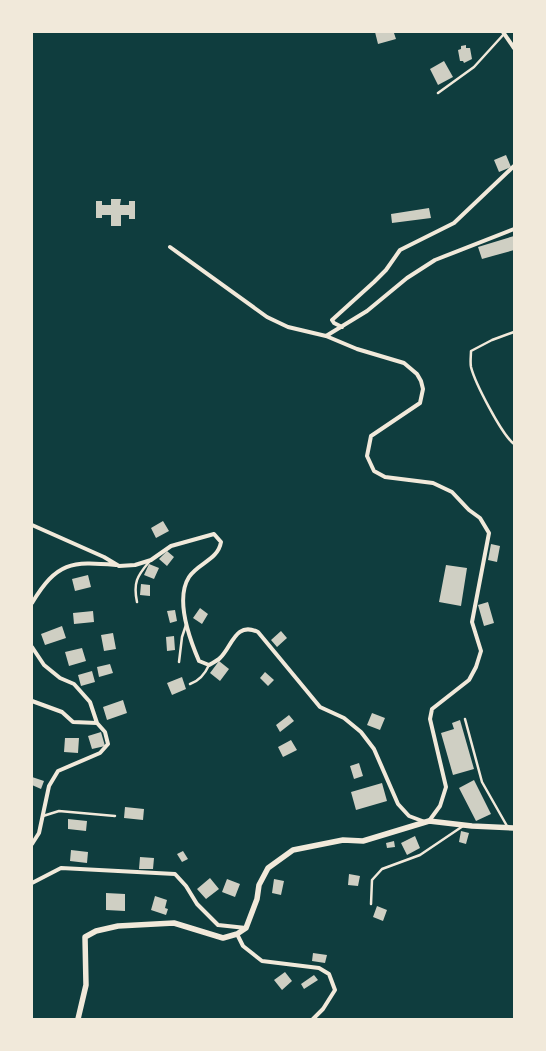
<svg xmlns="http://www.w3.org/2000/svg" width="546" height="1051" font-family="Roboto,sans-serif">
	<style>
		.building { fill: #cfcfc3 }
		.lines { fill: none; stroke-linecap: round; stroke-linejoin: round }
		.service { stroke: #f1e9da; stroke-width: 2.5 }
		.minor { stroke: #f1e9da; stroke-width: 4 }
		.tertiary { stroke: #f1e9da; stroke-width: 5.5 }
	</style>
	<rect width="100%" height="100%" fill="#0f3d3e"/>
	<!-- building -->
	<path class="building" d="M375 32 394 33 396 39 378 44Z
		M466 45V48H470L472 59 464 63 463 61H460L458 50 461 49V46Z
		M444 61 453 77 438 85 430 69Z
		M506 155 511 167 499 172 494 160Z
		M111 199H121L120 205H129V201H135V219H129V215H121V226H111V215H102V218H96V201H102V205H111Z
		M429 208 431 218 392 223 391 214Z
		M514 236V250L482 259 478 247Z
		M163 521 169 531 156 538 151 528Z
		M491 544 500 546 497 562 488 560Z
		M167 551 174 557 167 566 159 559Z
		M149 564 159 568 154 579 144 575Z
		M446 565 467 568 461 606 439 602Z
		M88 575 91 587 75 591 72 579Z
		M141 584 150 585V596L140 595Z
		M488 602 494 623 484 626 478 605Z
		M200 608 208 614 202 624 193 618Z
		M175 610 177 621 170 623 167 611Z
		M93 611 94 622 74 624 73 613Z
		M62 626 66 638 45 645 41 634Z
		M281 631 287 638 277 647 271 640Z
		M113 633 116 649 104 651 101 635Z
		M174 636 175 650 167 651 166 637Z
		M82 648 86 661 69 666 65 652Z
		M219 661 229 669 220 681 210 673Z
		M110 664 113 673 99 677 97 667Z
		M92 671 95 682 81 686 78 675Z
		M265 672 274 680 268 686 260 678Z
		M182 677 186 689 172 695 167 683Z
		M123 700 127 713 107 720 103 707Z
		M372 713 385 718 380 730 367 725Z
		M289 715 294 721 280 732 276 725Z
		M460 720 474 769 453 775 441 733 454 729 452 723Z
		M101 732 105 746 92 749 88 736Z
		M65 738H79L78 753 64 752Z
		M291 740 297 750 283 757 278 747Z
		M359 763 363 776 354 779 350 766Z
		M32 777 44 781 41 789 32 785Z
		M474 780 491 814 476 821 459 788Z
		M382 783 387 801 356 810 351 792Z
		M125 807 144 809 143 820 124 818Z
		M68 819 87 821 86 831 68 829Z
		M461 831 469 833 466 844 459 842Z
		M415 836 420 848 407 855 401 843Z
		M394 841 395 847 387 848 386 843Z
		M71 850 88 852 87 863 70 861Z
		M183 851 188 859 182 862 177 854Z
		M140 857 154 858 153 869H139Z
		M349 874 360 876 358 886 348 885Z
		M210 878 219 889 206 899 197 889Z
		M227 879 240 884 235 897 222 892Z
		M274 879 284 881 281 895 272 893Z
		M106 893 125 894V911L106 910Z
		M155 896 167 900 165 908 168 909 166 915 151 910Z
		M377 906 387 910 383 921 373 917Z
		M313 953 327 955 325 963 312 961Z
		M285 972 292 981 282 990 274 980Z
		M314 975 318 980 304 989 301 984Z"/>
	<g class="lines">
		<!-- service -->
		<path class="service" d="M438 93 474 67 504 34
			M514 332 492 340 471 351C471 356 470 362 471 367 475 383 502 435 514 444
			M137 602C133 583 137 576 149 562
			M179 662 182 637 186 625
			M190 684C199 681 205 674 209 665
			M465 719 482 782 507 826
			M43 816 59 811 115 816
			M371 904 372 880 382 869 420 855 463 826"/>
		<!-- minor -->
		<path class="minor" d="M503 32 514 48
			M170 247 267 317 288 327 326 336 367 311 407 278 435 260 514 229
			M342 327 334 323 332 320 374 282 386 270 400 250 454 223 514 166
			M326 336 357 349 404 363 417 374 421 381 423 389 420 403 371 436 367 456 374 471 385 477 433 483 452 492 469 510 480 518 489 533 472 622 481 651 476 667 469 680 432 709 430 719 446 787 440 806 429 821
			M32 525 104 557 119 566 135 565 151 560 171 546 214 534 221 542C218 560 198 563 189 577 175 599 190 640 199 661L209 665C212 663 217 661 220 658 232 647 235 621 258 632L320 707 344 718 361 732 374 749 398 804 409 816 425 822
			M32 603C57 562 71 561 116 565
			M32 647 44 665 60 678 74 684 90 702 97 723 105 732 108 744 100 753 58 771 49 786 39 833 32 844
			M32 701 62 712 73 722 97 723
			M32 883 61 868 175 874 186 886 197 904 218 925 246 928
			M237 934 243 946 262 961 319 968 329 974 335 990 323 1009 313 1019"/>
		<!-- tertiary -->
		<path class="tertiary" d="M78 1019 86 985 85 937 96 931 118 926 174 923 223 938 237 934 246 928 257 899 259 885 268 868 293 850 343 840 363 841 429 821 472 826 514 828"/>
	</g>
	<!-- border -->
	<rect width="546" height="1051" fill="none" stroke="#f1e9da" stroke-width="66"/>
</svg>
